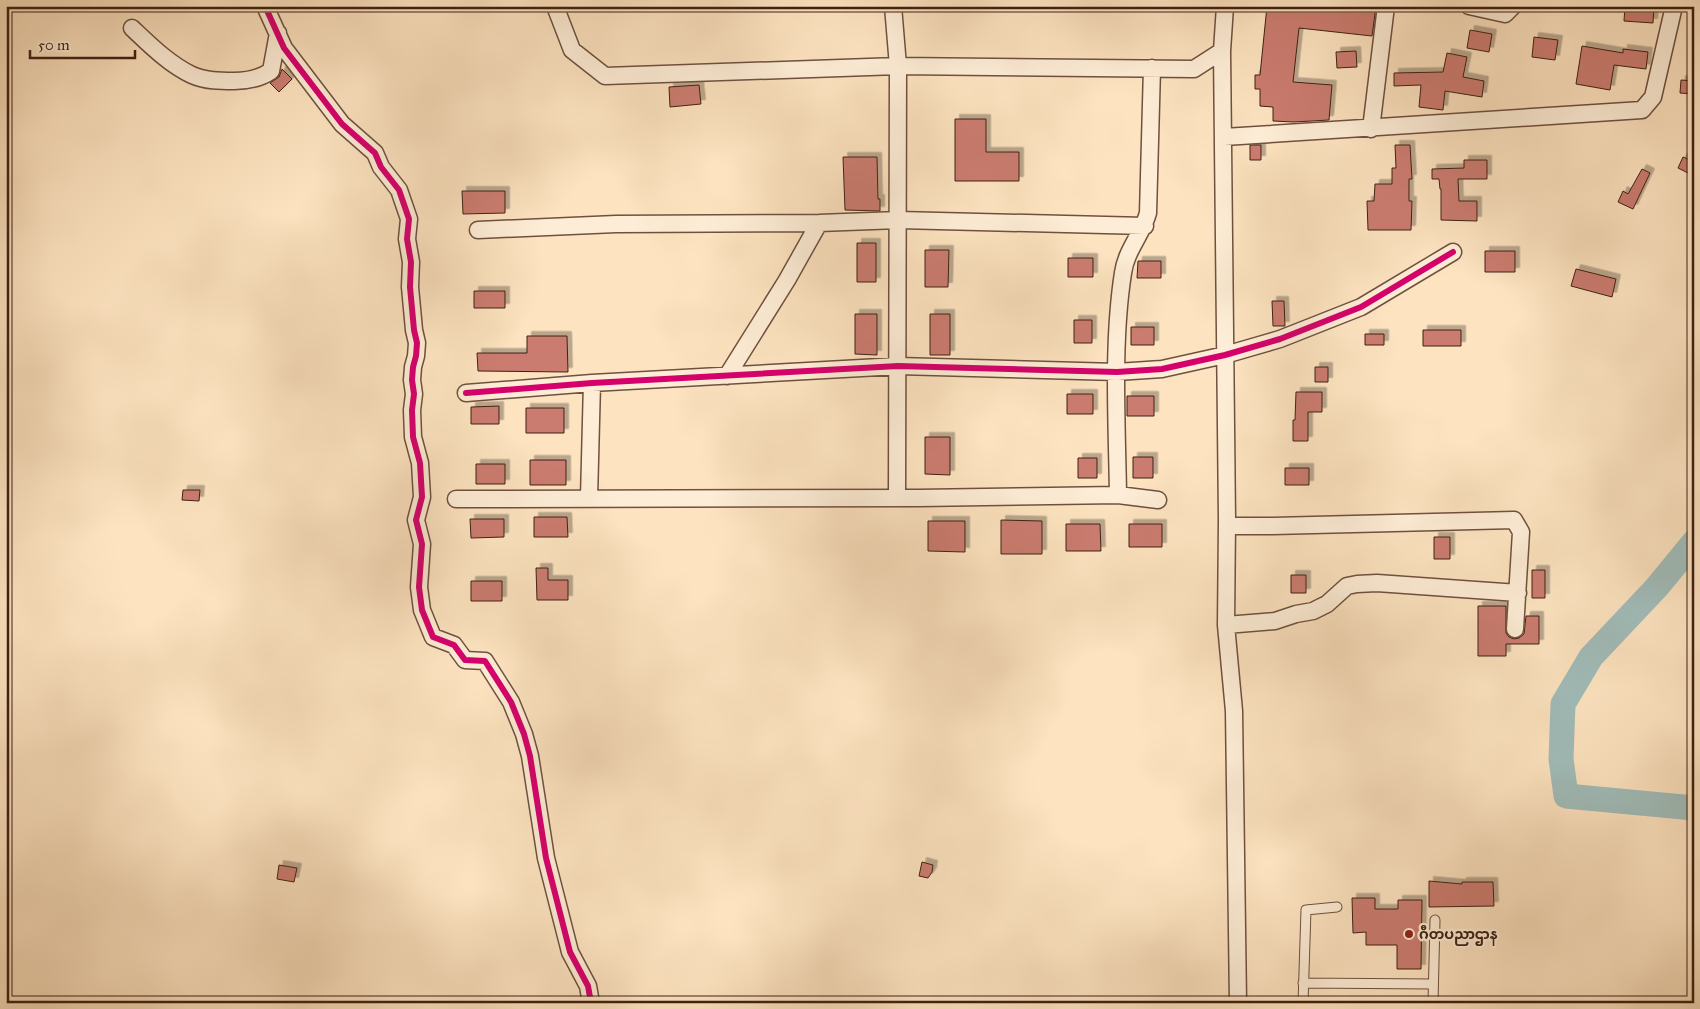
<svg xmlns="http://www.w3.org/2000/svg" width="1700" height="1009" font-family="'IM FELL Great Primer','Noto Sans Myanmar',serif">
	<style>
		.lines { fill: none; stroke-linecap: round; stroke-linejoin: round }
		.river { stroke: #a1bdba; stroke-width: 25 }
		.building { fill: #cb7c70; stroke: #3f2012; filter: url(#shadow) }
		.service-casing { stroke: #6e513e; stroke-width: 11 }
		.minor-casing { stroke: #6e513e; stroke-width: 19 }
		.service { stroke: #feedd6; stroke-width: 9 }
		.minor { stroke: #feedd6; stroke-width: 16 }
		.cycleway-casing { stroke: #feedd6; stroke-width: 9 }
		.cycleway { stroke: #d6006c; stroke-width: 6 }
		.poi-dot { fill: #8f2418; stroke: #feedd6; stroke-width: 2 }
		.labels { text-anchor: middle; stroke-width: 4.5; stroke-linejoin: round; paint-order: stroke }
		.poi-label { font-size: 14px; font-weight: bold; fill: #3f2012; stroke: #feedd6; text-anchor: start }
	</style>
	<defs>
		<filter id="shadow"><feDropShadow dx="4.5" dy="-4.5" stdDeviation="0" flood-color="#0004"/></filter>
	</defs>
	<rect width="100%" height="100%" fill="#fde3c0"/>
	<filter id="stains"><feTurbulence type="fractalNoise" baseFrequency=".004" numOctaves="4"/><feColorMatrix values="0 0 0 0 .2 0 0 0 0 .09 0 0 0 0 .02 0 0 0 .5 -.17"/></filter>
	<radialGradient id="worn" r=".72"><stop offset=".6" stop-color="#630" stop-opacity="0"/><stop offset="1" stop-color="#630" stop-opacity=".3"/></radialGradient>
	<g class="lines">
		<!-- river -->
		<path class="river" d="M1694 542 1657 587 1591 657 1563 704 1561 759 1566 796 1694 808"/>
	</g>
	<!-- building -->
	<path class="building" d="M1267 6H1376L1372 36 1299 28 1293 82 1332 85 1329 120 1294 122 1273 121V107L1260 106V89H1255V75H1260Z
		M1625 6H1654L1653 23 1624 21Z
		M1470 30 1492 34 1489 52 1467 48Z
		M1534 37 1558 40 1555 60 1532 57Z
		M1582 46 1623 53V49L1648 52 1646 69 1614 65 1610 90 1576 84Z
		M1356 51 1357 67 1337 68 1336 52Z
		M1447 53 1467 57 1463 77 1484 81 1482 97 1445 91 1443 110 1419 107 1421 85 1394 86V73L1443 72Z
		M282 69 292 79 279 92 270 83 279 77Z
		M1681 80 1694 81V94L1680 93Z
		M699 85 701 104 670 107 669 87Z
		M955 119H986V152H1019V181H955Z
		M1250 145H1261V160H1250Z
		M1395 145H1410L1412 179H1409V201H1412L1411 230H1368L1367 201H1374L1375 184H1392V168H1396Z
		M843 157H877L878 199H880V211L845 210Z
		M1683 157 1694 162 1690 174 1678 168Z
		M1464 160H1487V179H1458L1459 201H1477V221L1441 220V189H1440L1439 179H1432V169L1464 168Z
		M1642 169 1650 173 1633 209 1618 202 1623 191 1628 194Z
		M462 191H505V213L463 214Z
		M857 243H876V282H857Z
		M925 250H949L948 287H925Z
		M1485 251H1515V272H1485Z
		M1068 258H1093V277H1068Z
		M1138 261H1161V278H1137Z
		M1576 269 1616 279 1612 297 1571 286Z
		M474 291H505V308H474Z
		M1272 301H1284L1285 326H1273Z
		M855 314H877V355L855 354Z
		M930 314H950V355H930Z
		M1074 320H1092V343H1074Z
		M1131 327H1154V345H1131Z
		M1423 330H1461V346H1423Z
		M1365 334H1384V345H1365Z
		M527 336H567L568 372 478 371 477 353H527Z
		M1315 367H1328V382H1315Z
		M1296 392H1322V412H1308V441H1293V420H1295Z
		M1067 394H1093V414H1067Z
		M1127 396H1154V416H1127Z
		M499 406V424H471V407Z
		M526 408H564V433H526Z
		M925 437H950V475L925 474Z
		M1133 457H1153V478H1133Z
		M1078 458H1097V478H1078Z
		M530 460H566V485H530Z
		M476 464H505V484H476Z
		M1285 468H1309V485H1285Z
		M183 490H200L199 501 182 500Z
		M534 517H567L568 537H534Z
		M470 519H504V537L471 538Z
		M1001 520 1042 521V554H1001Z
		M928 521H965V552L928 551Z
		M1066 524H1100L1101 551H1066Z
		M1129 524H1162V547H1129Z
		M1434 537H1450V559H1434Z
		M536 568H548V580H568V600H537Z
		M1532 570H1545V598H1532Z
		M1291 575H1306V593H1291Z
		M471 581H502V601H471Z
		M1478 606H1506V633L1509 637 1514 639 1519 638 1524 634 1526 616H1539V644H1506V656H1478Z
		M922 862 933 865 932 872 928 878 919 876Z
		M279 865 297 868 294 882 277 879Z
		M1429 881 1462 884V882H1493L1494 906 1429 907Z
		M1352 898H1375V909H1398V900H1422L1421 969H1397V945H1366V932L1353 933Z"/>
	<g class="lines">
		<defs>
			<path id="service" d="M1303 983 1433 984
				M1303 1003 1306 910 1337 907
				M1433 1003 1435 920"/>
			<path id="minor" d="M265 6 284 48 342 124 375 153 381 167 399 190 409 219 407 239 411 262 410 287 414 330 417 343 416 356 413 367 412 380 414 394 412 410 413 437 420 463 422 497 416 520 422 544 419 587 422 610 433 637 454 645 465 660 485 661 511 702 524 734 530 756 546 858 570 952 588 986 591 1003
				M555 6 572 50 605 76 898 66 1194 69 1222 51
				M893 6 898 66 897 498
				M1225 6 1222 51 1227 520 1226 625 1234 711 1238 1003
				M1469 6 1505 14 1513 6
				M132 28C149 44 170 65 192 75 205 81 221 81 234 81 248 81 259 79 271 71L278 33
				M1371 129 1386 6
				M1224 137 1642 110 1653 97 1674 6
				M478 230 616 224 819 223 899 220 1145 226
				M727 376 787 280 819 223
				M466 393 592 383 898 366 1117 372 1162 369 1225 355 1280 339 1361 307 1453 252
				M1118 495C1117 424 1112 343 1123 273 1126 250 1142 235 1148 213L1152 68
				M589 498 592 383
				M456 499 919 498 1118 495 1158 500
				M1227 526H1273L1514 520 1521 532 1515 629
				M1226 625 1275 621 1296 614 1313 611 1327 604 1347 586 1357 584 1377 583 1518 593"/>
		</defs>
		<!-- service casing -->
		<use href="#service" class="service-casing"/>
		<!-- minor casing -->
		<use href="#minor" class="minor-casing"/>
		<!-- service -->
		<use href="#service" class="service"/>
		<!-- minor -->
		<use href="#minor" class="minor"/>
		<defs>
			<path id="cycleway" d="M265 6 284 48 342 124 375 153 381 167 399 190 409 219 407 239 411 262 410 287 414 330 417 343 416 356 413 367 412 380 414 394 412 410 413 437 420 463 422 497 416 520 422 544 419 587 422 610 433 637 454 645 465 660 485 661 511 702 524 734 530 756 546 858 570 952 588 986 591 1003
				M466 393 592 383 898 366 1117 372 1162 369 1225 355 1280 339 1361 307 1453 252"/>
		</defs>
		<!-- cycleway casing -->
		<use href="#cycleway" class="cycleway-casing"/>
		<!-- cycleway -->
		<use href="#cycleway" class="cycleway"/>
	</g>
	<!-- markers -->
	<circle class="poi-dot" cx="1409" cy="934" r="5"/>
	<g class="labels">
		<!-- poi labels -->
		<g class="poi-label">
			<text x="1419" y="939">ဂီတပညာဌာန</text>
		</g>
	</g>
	<!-- margin -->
	<rect width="1700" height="1009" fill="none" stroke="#fde3c0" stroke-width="25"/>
	<rect x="8" y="8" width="1685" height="994" fill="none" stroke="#3f2012" stroke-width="2.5"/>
	<rect x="12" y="12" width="1675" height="984" fill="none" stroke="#3f2012"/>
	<!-- scale -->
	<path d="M30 50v8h105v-8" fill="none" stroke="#3f2012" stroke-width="2.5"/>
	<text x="38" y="50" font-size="15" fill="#3f2012" stroke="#feedd6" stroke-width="4" paint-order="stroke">50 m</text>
	<rect width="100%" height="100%" filter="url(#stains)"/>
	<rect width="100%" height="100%" fill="url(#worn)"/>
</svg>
